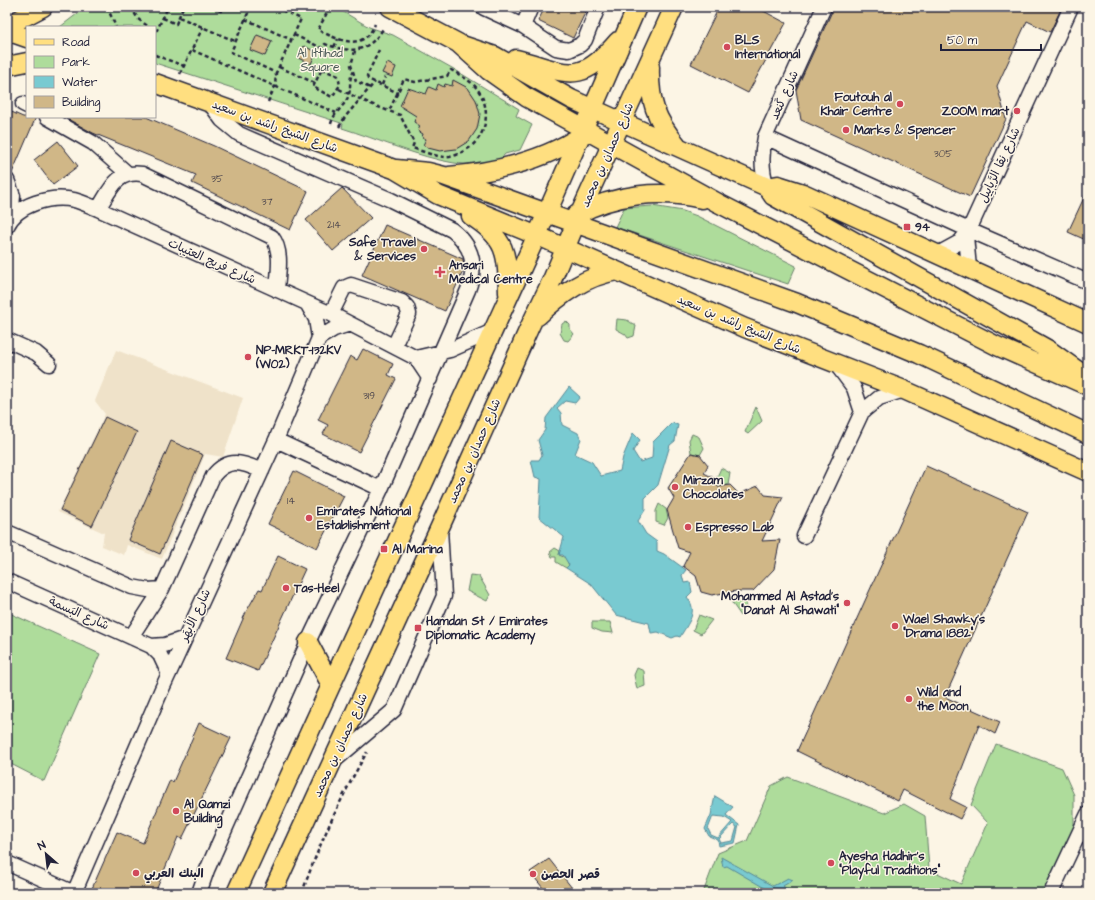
<svg xmlns="http://www.w3.org/2000/svg" width="1095" height="900" font-family="'Architects Daughter','Playpen Sans Arabic',sans-serif">
	<style>
		.built { fill: #efe2c9 }
		.green { fill: #aedc9b; stroke: #687f6b }
		.water { fill: #79cad1; stroke: #568795; fill-rule: evenodd }
		.building { fill: #d0b787; stroke: #22223b }
		.lines { fill: none; stroke-linecap: round; stroke-linejoin: round }
		.minor-casing { stroke: #22223b; stroke-width: 17 }
		.major-casing { stroke: #22223b; stroke-width: 21 }
		.path { stroke: #22223b; stroke-width: 2.5; stroke-dasharray: 4 3; stroke-linecap: butt }
		.minor { stroke: #fcf5e5; stroke-width: 14 }
		.major { stroke: #ffdf80; stroke-width: 18 }
		.poi-dot { fill: #d1495b; stroke: #fcf5e5; stroke-width: 1.5 }
		.labels { text-anchor: middle; stroke-width: 3; stroke-linejoin: round; paint-order: stroke }
		.number-label { font-size: 10px; fill: #4e474e }
		.poi-label { font-size: 12px; font-weight: bold; fill: #22223b; stroke: #fcf5e5; text-anchor: start }
		.park-label { font-size: 12px; fill: #4c5a58; stroke: #fcf5e5 }
		.street-label { font-size: 12px; fill: #22223b; stroke: #fcf5e5 }
	</style>
	<rect width="100%" height="100%" fill="#fcf5e5"/>
	<filter id="ink" filterUnits="userSpaceOnUse"><feTurbulence type="fractalNoise" baseFrequency=".025" numOctaves="2"/><feDisplacementMap in="SourceGraphic" scale="8" xChannelSelector="R" yChannelSelector="G"/><feConvolveMatrix kernelMatrix="1 2 1 2 8 2 1 2 1" color-interpolation-filters="sRGB"/></filter>
	<g filter="url(#ink)">
		<!-- built -->
		<path class="built" d="M116 350 243 398 223 457 205 454 162 559 127 545 124 555 102 546 104 533 58 512 105 414 95 401Z"/>
		<!-- green -->
		<path class="green" d="M86 7H335L369 27 393 35 452 68 519 109 516 116 532 125 520 150 505 154 497 163C483 164 469 165 454 163 418 157 377 139 342 128L343 124 341 123 155 63V27H60Z
			M652 206 683 211 697 216 796 266 788 284 615 227 624 208Z
			M617 319 627 320 636 326 634 336 628 338 625 334 616 329Z
			M566 321 570 325V329L574 334 568 341 564 340 560 333 562 324Z
			M756 407 762 421 748 434 745 432Z
			M692 434 699 437 704 448 700 455 691 453 689 440Z
			M721 468 730 473 728 485 718 487 716 479Z
			M659 504 666 509 668 518 664 525 656 522V511Z
			M555 548 560 551 559 555 566 558 569 565 566 568 556 562V557H552L550 552Z
			M470 575 479 576 490 595 487 601 467 591Z
			M733 596 746 598V607L741 616 732 603Z
			M7 612 100 654 44 781 7 762Z
			M699 615 712 620 701 634 693 630Z
			M592 622H610L613 633 602 632 592 628Z
			M637 668 644 671 645 686 637 689 634 675Z
			M996 744 1062 768 1074 795V832L1045 893H703L718 853 747 841 771 786 788 777 884 813 904 804 925 816 929 869 961 884 988 823 971 805Z"/>
		<!-- water -->
		<path class="water" d="M569 387 580 397 575 403 565 401 557 408 561 413 562 425 578 433 581 439 575 454 592 462 601 476 620 471 623 457 633 433 640 440 633 451 640 462 652 458 653 442 672 423 678 425 675 441 670 445 658 485 645 498V510L638 521 646 534 657 542V551L664 554 686 570 682 575 684 583 690 582 692 592 687 597C699 612 688 623 680 637L677 636 672 638 658 632 651 633 649 623 616 615 591 584 566 568 569 565 563 555H559L564 537 539 517 541 479 535 477 531 460H539L542 455 538 440 545 430 546 418Z
			M715 796 733 807 726 815 739 825 735 843 719 846 718 840 709 836 705 829 711 815ZM713 816 724 817 732 822 718 838 711 835 708 829ZM733 824 737 827 733 841 721 843 719 839Z
			M721 857 773 886 788 878 793 880 783 886 791 893H783L771 888 768 890 727 866 723 867Z"/>
		<!-- building -->
		<path class="building" d="M545 7H588L573 38 538 21Z
			M719 7H756L786 23 748 93 691 64Z
			M834 7H1062L1050 32 1027 21 997 86 1006 119 970 197 801 120 796 90Z
			M257 35 272 41 265 56 250 50Z
			M304 46 316 52 311 64 298 58Z
			M387 63 396 67 392 77 382 73Z
			M453 80 468 88 476 100 480 114 477 129 469 141 456 149 440 151 428 148 423 145 426 139 422 137 423 134 418 131 420 126 414 122 416 116 400 106 408 88 426 94 429 87 436 90 438 84 444 87 445 84 452 86Z
			M7 110 23 117H36L12 173 7 172Z
			M64 117H146L214 146 308 191 290 230 192 183 196 175 93 133Z
			M58 141 78 166 53 185 34 160Z
			M342 188 371 218 333 251 306 220Z
			M1088 189V241L1068 232Z
			M385 225 463 259 464 269 445 311 362 275Z
			M363 349 393 364 388 375 396 379 359 452 323 434 328 425 318 420 350 356 357 360Z
			M105 417 137 432 92 526 60 510Z
			M171 441 203 455 160 554 128 540Z
			M691 453 700 455 708 465 704 473 716 479 718 487 730 485 739 494 758 486 765 495 783 497 762 541 780 540 774 569 753 591H736L712 595 701 592 696 576 683 566 690 552 678 548 667 510 674 498 668 488Z
			M926 466 1028 512 945 697 1000 722 995 734 979 725 950 799 966 807 960 819 903 790 898 801 797 751Z
			M294 471 344 496 317 548 268 524Z
			M278 556 305 569 258 671 226 658 246 612 259 589 262 590Z
			M199 723 231 738 182 839 178 837 155 893H90L117 832 143 843 170 780 173 782Z
			M549 859 576 893H547L530 872Z"/>
		<g class="lines">
			<defs>
				<path id="minor" d="M484 8 523 26 556 48 569 50 580 45 585 40 598 7
					M523 26 531 7
					M23 104 27 106
					M47 117 93 143 127 173
					M765 137 969 230 1088 282
					M7 180 13 196 11 217
					M767 187C761 170 761 155 765 137L824 7
					M98 209C110 191 116 170 142 174L272 237C283 252 278 273 277 290
					M7 226C17 204 51 195 74 200 82 202 90 206 98 209L331 314 416 358 430 379
					M966 236 969 268
					M938 254 960 242 969 230 1071 7
					M331 314 344 288 351 285 402 302 407 307 409 314 394 346
					M319 338 334 329 350 324
					M7 340 36 353 49 364
					M416 358 450 350 493 331
					M836 364 854 388 862 412
					M276 440 381 489
					M7 532 132 587 148 590 162 589
					M804 536 862 412 879 398 904 390
					M7 581 151 646 160 655 169 674
					M131 637 162 589 213 476C228 457 242 462 262 471
					M151 646 165 645 185 638
					M334 761 394 710 444 596 440 529
					M7 863 74 893
					M74 893 161 691 276 440 319 338 316 319 308 305
					M199 893 207 870 308 642 381 489 468 290C477 266 473 246 452 230L391 200 239 134 222 120 209 102
					M1051 893 1088 814"/>
				<path id="major" d="M390 7 458 43 489 71 526 97 718 203 997 346 1088 386
					M7 26 43 7
					M7 31 27 38
					M462 45 495 56 571 99 767 187 773 196 782 201 1049 350 1077 370 1088 380
					M516 59C567 72 578 88 618 41
					M7 66 27 62
					M650 67C649 100 655 119 677 145
					M155 83 394 169 438 195 545 239 745 328 904 390 1088 472
					M396 169 428 172 444 176 797 303 919 354 1088 434
					M449 176C496 172 545 160 584 134
					M767 187 778 185 803 193 1088 323
					M576 215C614 194 660 189 702 199
					M471 216C507 239 507 253 508 293
					M538 316C561 294 586 276 617 271
					M308 642 331 685
					M236 893 547 213 637 7
					M272 893 440 527 531 324 552 280 580 213 674 7"/>
			</defs>
			<!-- minor casing -->
			<use href="#minor" class="minor-casing"/>
			<!-- major casing -->
			<use href="#major" class="major-casing"/>
			<!-- path -->
			<path class="path" d="M107 7 116 27
				M131 7 138 19 149 27
				M212 7 221 11 223 7
				M248 7 246 10 248 13 231 52 276 73 301 19 275 7
				M330 7 318 30C339 40 363 53 375 24
				M179 17 235 41
				M163 18 176 24 183 7
				M245 19 292 40
				M155 30H157L168 7
				M294 35 322 48 325 44C350 53 367 54 383 29
				M334 47 338 39
				M192 50 336 113
				M379 50 367 76 368 79 398 93
				M355 51 351 65 356 81 370 88
				M155 55 184 66
				M279 67 315 83
				M322 69 338 76 340 85 332 97 313 87Z
				M180 74 203 27
				M382 85 385 77
				M339 89C359 99 379 108 400 115L414 143 412 148C422 151 434 156 444 157 450 158 457 155 462 152 486 141 493 111 478 90 472 81 460 75 451 70L447 76 415 82 404 79 389 111
				M268 102 275 86 276 73
				M331 124C334 112 344 107 348 97 352 88 348 80 353 72
				M339 127 345 117 375 82
				M302 893C319 844 341 797 367 752"/>
			<!-- minor -->
			<use href="#minor" class="minor"/>
			<!-- major -->
			<use href="#major" class="major"/>
		</g>
	</g>
	<!-- markers -->
	<g class="poi-dot">
		<circle cx="727" cy="47" r="4"/>
		<circle cx="900" cy="104" r="4"/>
		<circle cx="1017" cy="111" r="4"/>
		<circle cx="846" cy="130" r="4"/>
		<rect x="903" y="223" width="8" height="8" rx="2"/>
		<circle cx="424" cy="249" r="4"/>
		<path d="M438 266h4v4h4v4h-4v4h-4v-4h-4v-4h4z"/>
		<circle cx="248" cy="357" r="4"/>
		<circle cx="675" cy="487" r="4"/>
		<circle cx="309" cy="518" r="4"/>
		<circle cx="688" cy="527" r="4"/>
		<rect x="380" y="545" width="8" height="8" rx="2"/>
		<circle cx="286" cy="588" r="4"/>
		<circle cx="847" cy="603" r="4"/>
		<circle cx="895" cy="626" r="4"/>
		<rect x="414" y="624" width="8" height="8" rx="2"/>
		<circle cx="909" cy="699" r="4"/>
		<circle cx="176" cy="811" r="4"/>
		<circle cx="831" cy="863" r="4"/>
		<circle cx="136" cy="873" r="4"/>
		<circle cx="533" cy="874" r="4"/>
	</g>
	<g class="labels">
		<!-- number labels -->
		<g class="number-label">
			<text x="943" y="157">305</text>
			<text x="217" y="182">35</text>
			<text x="267" y="205">37</text>
			<text x="334" y="228">214</text>
			<text x="369" y="399">319</text>
			<text x="291" y="504">14</text>
		</g>
		<!-- poi labels -->
		<g class="poi-label">
			<text x="735" y="44">BLS<tspan x="735" dy="14">International</tspan></text>
			<text x="892" y="101" text-anchor="end">Foutouh al<tspan x="892" dy="14">Khair Centre</tspan></text>
			<text x="1009" y="115" text-anchor="end">ZOOM mart</text>
			<text x="854" y="134">Marks &amp; Spencer</text>
			<text x="915" y="231">94</text>
			<text x="416" y="246" text-anchor="end">Safe Travel<tspan x="416" dy="14">&amp; Services</tspan></text>
			<text x="449" y="269">Ansari<tspan x="449" dy="14">Medical Centre</tspan></text>
			<text x="256" y="354">NP-MRKT-132KV<tspan x="256" dy="14">(W02)</tspan></text>
			<text x="683" y="484">Mirzam<tspan x="683" dy="14">Chocolates</tspan></text>
			<text x="317" y="515">Emirates National<tspan x="317" dy="14">Establishment</tspan></text>
			<text x="696" y="531">Espresso Lab</text>
			<text x="392" y="553">Al Marina</text>
			<text x="294" y="592">Tas-Heel</text>
			<text x="839" y="600" text-anchor="end">Mohammed Al Astad's<tspan x="839" dy="14">"Danat Al Shawati"</tspan></text>
			<text x="903" y="623">Wael Shawky's<tspan x="903" dy="14">"Drama 1882"</tspan></text>
			<text x="426" y="625">Hamdan St / Emirates<tspan x="426" dy="14">Diplomatic Academy</tspan></text>
			<text x="917" y="696">Wild and<tspan x="917" dy="14">the Moon</tspan></text>
			<text x="184" y="808">Al Qamzi<tspan x="184" dy="14">Building</tspan></text>
			<text x="839" y="860">Ayesha Hadhir's<tspan x="839" dy="14">"Playful Traditions"</tspan></text>
			<text x="144" y="877">البنك العربي</text>
			<text x="541" y="878">قصر الحصن</text>
		</g>
		<!-- park labels -->
		<g class="park-label">
			<text x="320" y="57">Al Ittihad<tspan x="320" dy="14">Square</tspan></text>
		</g>
		<!-- street labels -->
		<g class="street-label">
			<text transform="translate(784 95) rotate(-66)" y="4">شارع كَنعد</text>
			<text transform="translate(275 126) rotate(20)" y="4">شارع الشيخ راشد بن سعيد</text>
			<text transform="translate(607 155) rotate(-66)" y="4">شارع حمدان بن محمد</text>
			<text transform="translate(999 165) rotate(-65)" y="4">شارع نِقا الرَّيايِيل</text>
			<text transform="translate(212 261) rotate(24)" y="4">شارع فريج العتيبات</text>
			<text transform="translate(739 324) rotate(23)" y="4">شارع الشيخ راشد بن سعيد</text>
			<text transform="translate(474 451) rotate(-66)" y="4">شارع حمدان بن محمد</text>
			<text transform="translate(79 613) rotate(24)" y="4">شارع البَسمة</text>
			<text transform="translate(195 615) rotate(-65)" y="4">شارع الأبهَر</text>
			<text transform="translate(340 745) rotate(-65)" y="4">شارع حمدان بن محمد</text>
		</g>
	</g>
	<!-- margin -->
	<rect width="1095" height="900" fill="none" stroke="#fcf5e5" stroke-width="24"/>
	<rect x="12" y="12" width="1071" height="876" fill="none" stroke="#22223b" stroke-width="1.5" filter="url(#ink)"/>
	<!-- legend -->
	<rect x="26" y="26" width="130" height="92" fill="#fcf5e5" stroke="#a5a1a1"/>
	<rect x="34" y="39" width="20" height="6" fill="#ffdf80" stroke="#a5a1a1"/>
	<text x="62" y="46" font-size="12" fill="#22223b">Road</text>
	<rect x="34" y="56" width="20" height="12" fill="#aedc9b" stroke="#a5a1a1"/>
	<text x="62" y="66" font-size="12" fill="#22223b">Park</text>
	<rect x="34" y="76" width="20" height="12" fill="#79cad1" stroke="#a5a1a1"/>
	<text x="62" y="86" font-size="12" fill="#22223b">Water</text>
	<rect x="34" y="96" width="20" height="12" fill="#d0b787" stroke="#a5a1a1"/>
	<text x="62" y="106" font-size="12" fill="#22223b">Building</text>
	<!-- north arrow -->
	<g transform="translate(46 854) rotate(332)" stroke="#fcf5e5" stroke-width="3" paint-order="stroke">
	<path d="M0-3L7 15L0 10L-7 15Z" fill="#22223b"/>
	<text y="-6" font-size="11" font-weight="bold" text-anchor="middle" fill="#22223b">N</text>
	</g>
	<!-- scale -->
	<path d="M941 44v6h100v-6" fill="none" stroke="#22223b" stroke-width="2"/>
	<text x="947" y="44" font-size="12" fill="#22223b" stroke="#fcf5e5" stroke-width="3" paint-order="stroke">50 m</text>
</svg>
